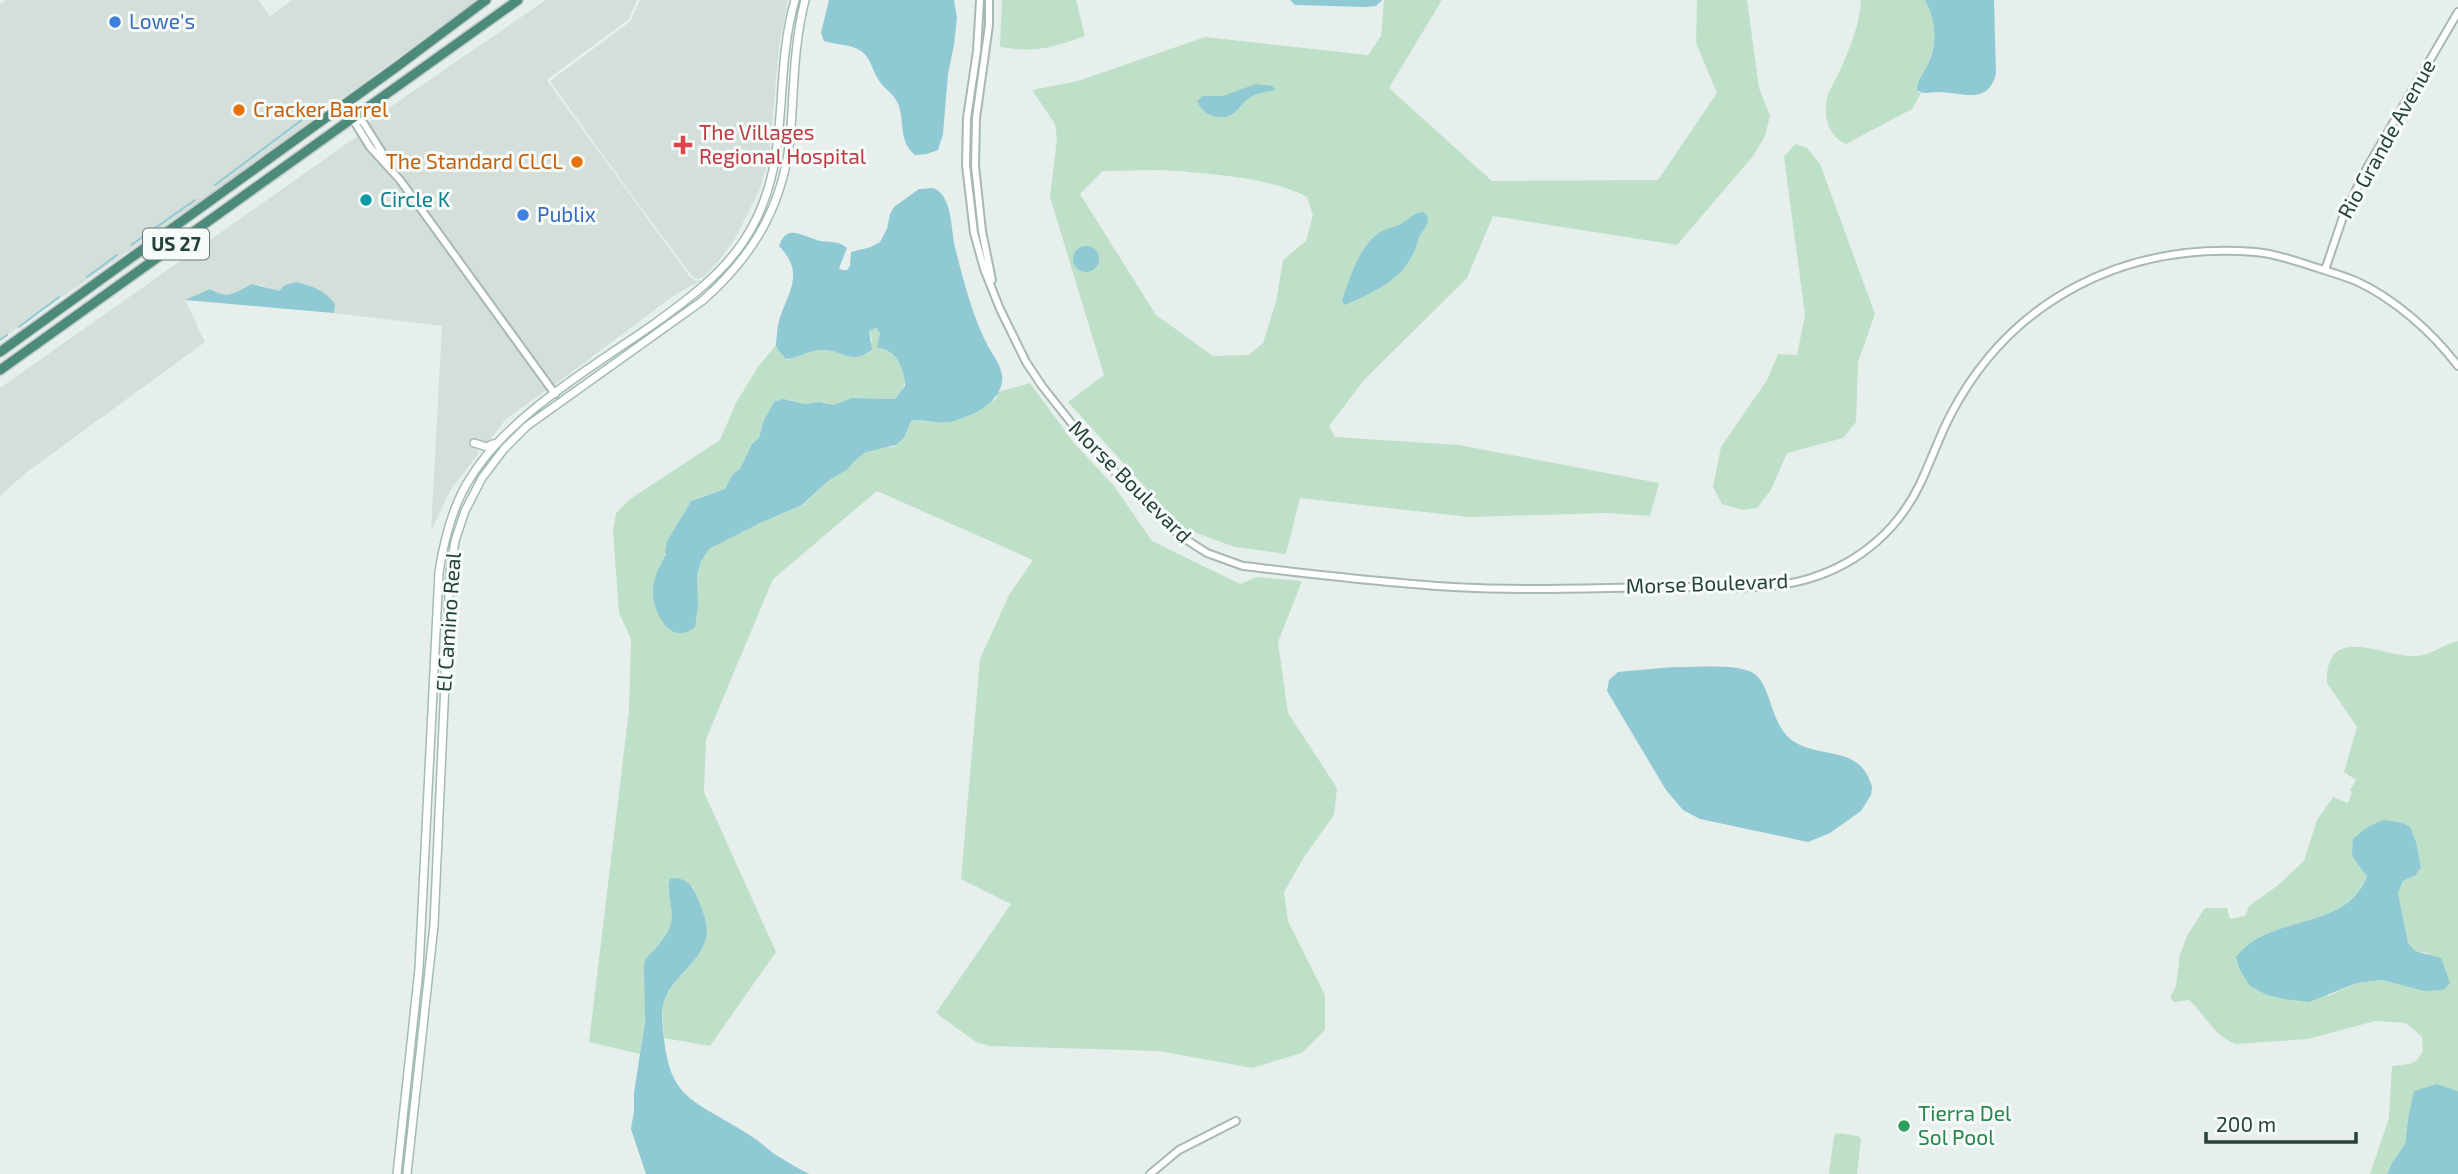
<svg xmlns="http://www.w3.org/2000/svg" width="2458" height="1174" font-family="'Exo 2',sans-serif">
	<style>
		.built { fill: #d4dfda }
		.green { fill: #bfe0c8; fill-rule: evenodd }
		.water { fill: #8ec9d4 }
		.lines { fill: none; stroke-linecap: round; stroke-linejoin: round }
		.stream { stroke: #8ec9d4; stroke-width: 2 }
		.tertiary-casing { stroke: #a8b8b2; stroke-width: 10 }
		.secondary-casing { stroke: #a4bbb3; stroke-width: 10 }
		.trunk-casing { stroke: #c2cac8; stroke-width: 12 }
		.tertiary { stroke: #fff; stroke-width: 6 }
		.secondary { stroke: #fff; stroke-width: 7 }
		.trunk { stroke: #4c8a7c; stroke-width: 9 }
		.shop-dot { fill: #3f7fe0; stroke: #f7fbf9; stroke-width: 2.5 }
		.food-dot { fill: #e8710a; stroke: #f7fbf9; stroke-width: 2.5 }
		.health-dot { fill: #e0444e; stroke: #f7fbf9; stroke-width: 2.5 }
		.culture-dot { fill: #0f9aa8; stroke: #f7fbf9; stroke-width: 2.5 }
		.leisure-dot { fill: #2e9e5b; stroke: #f7fbf9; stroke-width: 2.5 }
		.labels { text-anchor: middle; stroke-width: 6; stroke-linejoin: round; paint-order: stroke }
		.shield { fill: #f7fbf9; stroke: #637a73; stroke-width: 2 }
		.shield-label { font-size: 19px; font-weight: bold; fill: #24423a }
		.shop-label { font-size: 21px; fill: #366cbe; stroke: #f7fbf9; text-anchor: start }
		.food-label { font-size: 21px; fill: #c56008; stroke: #f7fbf9; text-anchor: start }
		.health-label { font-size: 21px; fill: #be3a42; stroke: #f7fbf9; text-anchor: start }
		.street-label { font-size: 21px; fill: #24423a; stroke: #f7fbf9 }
		.culture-label { font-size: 21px; fill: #0d838f; stroke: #f7fbf9; text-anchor: start }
		.leisure-label { font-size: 21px; fill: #27864d; stroke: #f7fbf9; text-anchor: start }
	</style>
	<rect width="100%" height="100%" fill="#e6efeb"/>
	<!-- built -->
	<path class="built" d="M6 0H258L270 16 292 0H477L226 183 0 340V4Z
		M546 0H637L629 19 548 79V82L690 277 697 281 702 280 673 296 553 386 402 179 367 123Z
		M640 0H788L779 47 769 159 759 191 735 239 717 263 703 277 698 279 692 276 626 187 550 81 631 21Z
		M359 135 397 182 548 389 506 419 486 445 474 439 470 442 479 453 451 489 431 531 442 326 334 313 335 304 285 285 280 291H273L261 285 252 284 231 295H221L210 289 185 300 205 342 27 472 0 496V388Z"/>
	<!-- green -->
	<path class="green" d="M1002 0H1076L1085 36C1050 48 1038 53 1000 47Z
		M1384 0H1442L1389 88 1492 181 1658 180 1717 93 1696 43 1697 0H1747L1759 88 1770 116 1765 136 1754 155 1677 245 1493 216 1467 278 1364 380 1329 426 1335 437 1459 445 1659 483 1650 516 1608 513 1469 517 1300 498 1286 554 1235 547 1182 528 1068 402 1104 375 1050 197 1057 139 1055 124 1032 90 1078 81 1205 37 1368 55 1381 36ZM1161 170C1204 173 1270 177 1307 197L1313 215 1306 241 1283 260 1276 302 1263 343 1249 355 1213 356 1156 315 1080 194 1103 171Z
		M1861 0H1925C1936 20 1937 40 1929 61 1925 73 1919 80 1918 93H1921L1912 109 1846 144C1829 137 1823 117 1827 98 1829 90 1835 81 1839 73 1849 50 1860 25 1861 0Z
		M1795 144 1807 148 1820 164 1875 314 1858 362 1856 422 1843 438 1787 453 1771 490 1757 508 1743 510 1722 504 1713 487 1721 447 1767 380 1778 354 1797 355 1805 315 1784 157Z
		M874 328 880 331 879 349 890 351C905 368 912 381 895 399L852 398 834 406 825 402 805 404 790 400 772 406 763 422 759 438 752 444 740 469 725 489 695 499 688 505 667 541 666 553 658 568 696 583 700 561 709 549 760 523 803 505 828 481 848 469 852 462 866 452 873 448 894 447 904 438 911 421 949 422 971 415 996 399 998 392 1030 383 1074 443 1114 486 1152 541 1240 584 1257 577 1302 581 1278 642 1288 713 1337 788 1334 815 1304 857 1284 892 1288 921 1325 995V1030L1302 1053 1252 1068 1159 1051 989 1046 976 1042 936 1013 1011 904 961 879 980 659 1009 595 1033 560 877 491 773 579 706 739 704 792 776 952 710 1046 664 1038 662 1006 665 997 676 980 686 970 705 922 693 887 668 889 673 913 672 925 664 939 653 950 644 964 647 1002 640 1054 589 1042 629 710 631 639 619 613 613 531 616 513 630 499 720 440 736 403 758 367 776 345 787 360C798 355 814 348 826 350 846 352 849 362 870 352L872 339 869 331Z
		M2458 641V1091L2437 1084 2415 1091 2408 1119 2405 1144 2392 1163 2387 1174H2370L2389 1118 2392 1066 2410 1064 2417 1060 2423 1051 2422 1037 2406 1023 2375 1021 2308 1039 2236 1044C2216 1038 2204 1014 2189 1000L2174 1002 2170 997 2176 986 2180 954 2188 934 2205 908H2227L2230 919 2245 916 2249 906 2277 886 2304 861 2317 820 2333 797 2348 803 2352 792 2350 790 2356 780 2344 772 2357 727 2327 683C2325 620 2386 659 2417 656 2432 655 2444 644 2458 641ZM2410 828 2416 842 2421 867 2416 875 2403 881 2398 893 2408 944 2415 951 2428 953 2443 990 2424 991 2382 980 2357 983 2328 996 2296 924C2325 920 2355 904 2367 877L2352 856Z
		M1837 1133 1859 1136 1861 1139 1857 1174H1829L1834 1136Z"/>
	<!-- water -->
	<path class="water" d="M829 0H954L957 18 954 45 948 74 943 134 938 150 927 154 915 155C900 142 904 128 900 110 897 94 885 91 878 79 872 70 871 58 861 51 851 44 836 45 824 41L821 33Z
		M1290 0H1382L1376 6 1366 7 1299 5H1295Z
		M1925 0H1994L1996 74C1987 106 1962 92 1938 92 1930 92 1923 95 1917 90 1917 82 1921 77 1925 70 1938 47 1937 23 1925 0Z
		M1256 84 1272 86 1276 90C1266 92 1257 93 1249 98 1242 102 1240 109 1234 113 1220 122 1203 116 1197 101L1203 96H1223Z
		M933 188C954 196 950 231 956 251 964 283 973 318 989 348 995 358 1004 370 1002 382 998 404 974 415 954 421 940 425 925 419 911 421L904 438 896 445 866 452 853 462 848 469 828 481 802 505 760 523 709 549 701 561 697 575 698 606 695 627C672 646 656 617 653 596 652 581 659 566 666 554L665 552 667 541 691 501 725 489 733 474 740 469 752 444 759 438 763 422 774 402 783 399 805 404 820 402 834 405 852 398 895 399 905 386C906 376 899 356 888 351 885 349 881 349 877 348L880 333 876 328 869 331 872 350C850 365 845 351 824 350 811 349 797 358 786 359 783 355 777 350 776 345 776 344 777 335 777 334 779 299 811 279 779 246 781 241 784 234 790 233 798 232 807 237 814 239 825 244 838 239 847 248L839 268 842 270H847L850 266 851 252 871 247 880 242 887 229 890 214 894 207 919 189Z
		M1423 212 1428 217C1428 227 1423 229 1419 237 1418 239 1417 245 1416 247 1402 282 1375 291 1345 305L1342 301C1349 279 1359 247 1379 233 1385 229 1392 228 1399 225 1409 220 1412 213 1423 212Z
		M1073 259a13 13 0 1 1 26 0a13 13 0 1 1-26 0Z
		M297 282C314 287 324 290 335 304L334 313 185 300 210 289C229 300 234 293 252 284L279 291 285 285Z
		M1673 667C1694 668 1735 663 1753 673 1772 684 1769 724 1793 741 1822 760 1860 744 1872 787L1871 795 1861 811 1830 833 1808 842 1700 819 1683 810 1666 790 1607 691 1609 680 1618 672Z
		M2385 820 2402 823 2410 827 2416 842 2421 867 2416 875 2403 881 2398 893 2408 943 2415 951 2441 958 2450 983 2443 990 2424 991 2382 980 2357 983 2309 1002 2285 999 2267 995 2250 986 2240 970 2236 957C2270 913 2343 933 2367 877L2352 856 2353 839C2363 830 2372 823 2385 820Z
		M674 878C687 879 692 885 697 897 702 909 709 925 706 938 698 969 661 981 662 1016 667 1102 687 1095 751 1136 761 1142 770 1152 781 1158 790 1164 800 1169 809 1174H646L631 1129 634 1111V1093L645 1021 644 964 646 959C660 942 676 931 671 907 670 897 667 889 670 879Z
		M2437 1084 2458 1091V1174H2387L2392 1163 2405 1144 2408 1119 2414 1091Z"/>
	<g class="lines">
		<!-- stream -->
		<path class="stream" d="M215 185 323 104
			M131 245 195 200
			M87 277 117 255
			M19 327 59 297
			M0 340 7 335"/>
		<defs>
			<path id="tertiary" d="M980 0 977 51 967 118 966 165 974 233 984 269 1000 309 1026 362 1042 386 1092 449 1179 535 1207 553 1243 566C1312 574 1383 583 1453 587 1525 591 1599 588 1671 587 1716 586 1768 592 1811 578 1859 563 1898 530 1920 484 1931 461 1939 437 1951 414 2012 298 2126 242 2255 252 2271 253 2286 258 2302 263 2320 269 2339 274 2356 281 2395 299 2432 332 2458 366
				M989 0V25L976 118 975 166 982 231 992 280
				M344 105 370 147 400 180 555 394
				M353 118 363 122 390 165
				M2325 270 2344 214 2368 166 2458 12
				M1150 1174 1179 1150 1236 1121"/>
			<path id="secondary" d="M474 443 487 447 493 444
				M397 1174 419 969 439 572C444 540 453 504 471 477 509 415 594 366 654 324 687 300 720 276 743 242 795 165 771 83 795 0
				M407 1174 434 925 450 573 455 541 465 511 482 478 504 449 527 426 702 301C756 254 786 200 791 128 794 85 794 43 805 0"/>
			<path id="trunk" d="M0 352 395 68 486 0
				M0 370 518 0"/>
		</defs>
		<!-- tertiary casing -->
		<use href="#tertiary" class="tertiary-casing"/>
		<!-- secondary casing -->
		<use href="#secondary" class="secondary-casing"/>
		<!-- trunk casing -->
		<use href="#trunk" class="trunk-casing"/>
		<!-- tertiary -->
		<use href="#tertiary" class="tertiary"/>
		<!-- secondary -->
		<use href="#secondary" class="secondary"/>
		<!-- trunk -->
		<use href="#trunk" class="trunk"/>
	</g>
	<!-- markers -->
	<g class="shop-dot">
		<circle cx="115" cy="22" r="7"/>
		<circle cx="523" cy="215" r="7"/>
	</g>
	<g class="food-dot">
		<circle cx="239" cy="110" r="7"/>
		<circle cx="577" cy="162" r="7"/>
	</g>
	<path class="health-dot" d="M679.5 134.5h7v7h7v7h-7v7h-7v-7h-7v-7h7z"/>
	<circle class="culture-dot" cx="366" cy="200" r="7"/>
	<circle class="leisure-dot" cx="1904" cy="1126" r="7"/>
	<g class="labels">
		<!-- shield labels -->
		<rect class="shield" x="143" y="228.5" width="66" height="31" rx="5"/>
		<g class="shield-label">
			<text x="176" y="251">US 27</text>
		</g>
		<!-- shop labels -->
		<g class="shop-label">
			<text x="129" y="29">Lowe's</text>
			<text x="537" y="222">Publix</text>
		</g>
		<!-- food labels -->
		<g class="food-label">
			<text x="253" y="117">Cracker Barrel</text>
			<text x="563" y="169" text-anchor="end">The Standard CLCL</text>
		</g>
		<!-- health labels -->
		<g class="health-label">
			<text x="699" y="140">The Villages<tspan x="699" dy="24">Regional Hospital</tspan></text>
		</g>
		<!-- street labels -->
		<g class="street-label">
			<text transform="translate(2387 139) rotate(-61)" y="7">Rio Grande Avenue</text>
			<text transform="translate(1130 482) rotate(45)" y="7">Morse Boulevard</text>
			<text transform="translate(1707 584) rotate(-2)" y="7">Morse Boulevard</text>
			<text transform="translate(449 622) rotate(-86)" y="7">El Camino Real</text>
		</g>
		<!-- culture labels -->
		<g class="culture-label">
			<text x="380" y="207">Circle K</text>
		</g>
		<!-- leisure labels -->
		<g class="leisure-label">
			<text x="1918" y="1121">Tierra Del<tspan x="1918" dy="24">Sol Pool</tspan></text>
		</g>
	</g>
	<!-- scale -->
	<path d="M2206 1132v10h150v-10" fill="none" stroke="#24423a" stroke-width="3.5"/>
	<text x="2216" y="1132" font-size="21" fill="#24423a" stroke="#f7fbf9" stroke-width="5" paint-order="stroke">200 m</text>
</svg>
